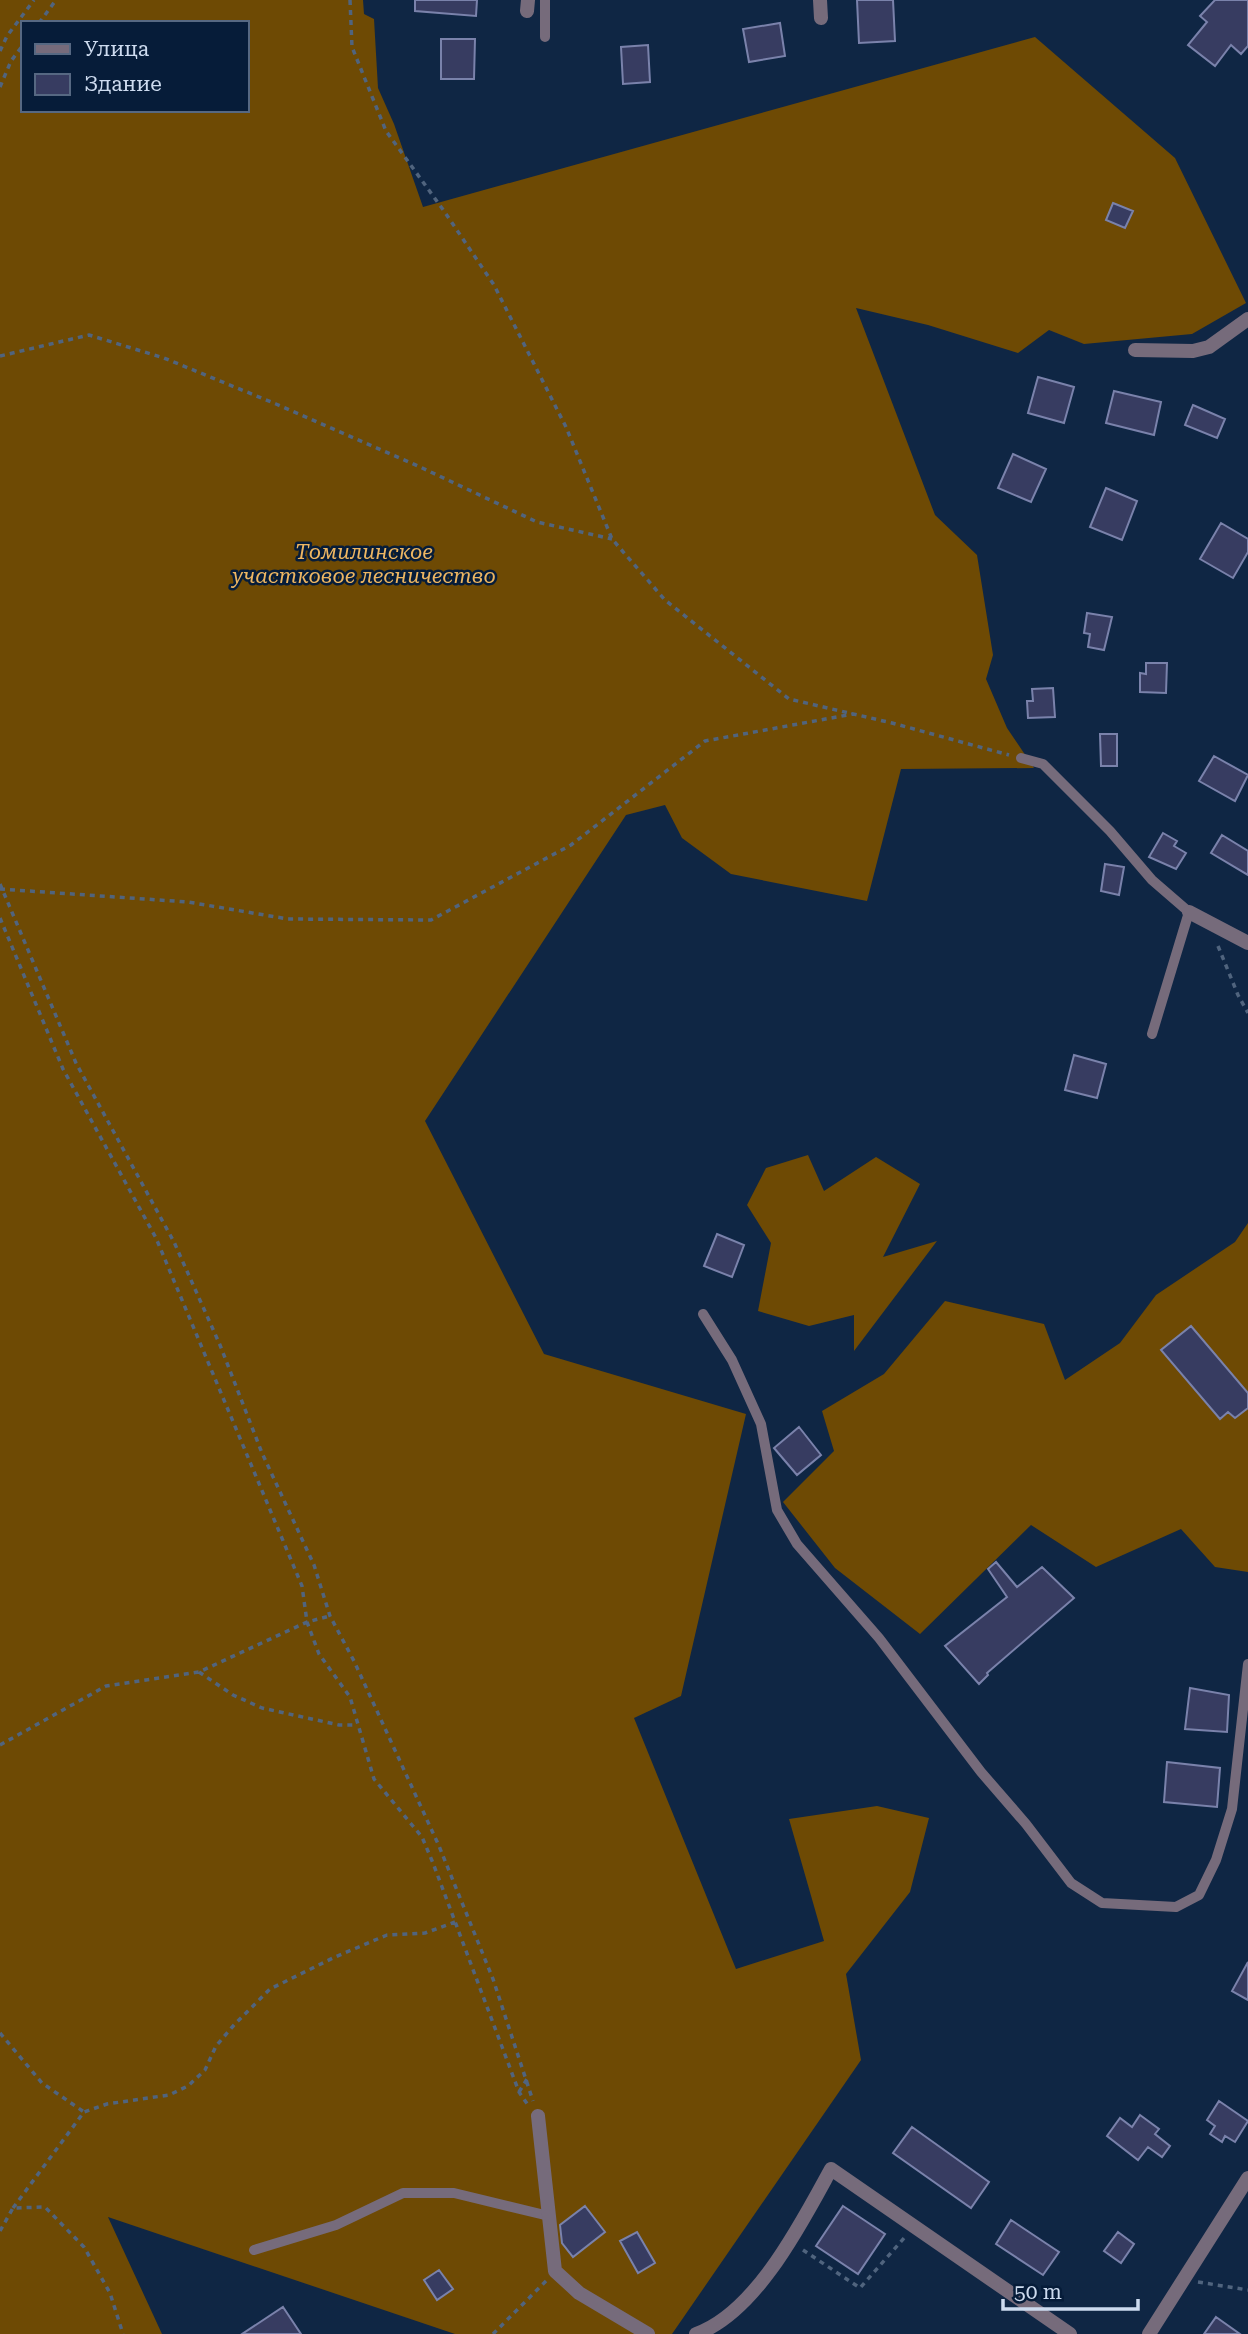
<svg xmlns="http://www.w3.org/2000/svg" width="1248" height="2334" font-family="'Roboto Serif',serif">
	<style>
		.forest { fill: #6e4a04; fill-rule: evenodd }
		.building { fill: #373c61; stroke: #7a82ab; stroke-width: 2 }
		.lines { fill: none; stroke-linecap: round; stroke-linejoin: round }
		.path { stroke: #50647e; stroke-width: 3.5; stroke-dasharray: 5 5; stroke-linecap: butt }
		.lane { stroke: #766b7b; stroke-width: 10 }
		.street { stroke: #766b7b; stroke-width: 14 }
		.labels { text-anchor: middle; stroke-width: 5; stroke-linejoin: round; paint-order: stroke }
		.park-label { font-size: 21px; font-style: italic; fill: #edb662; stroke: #061c39 }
	</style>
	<rect width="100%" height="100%" fill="#0f2644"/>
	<!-- forest -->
	<path class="forest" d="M0 0H363L364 14 374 19 378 88 394 124 423 207 1035 37 1175 158 1246 303 1192 334 1084 344 1049 330 1018 353 928 325 856 308 935 515 977 555 993 655 986 679 1007 728 1034 768 901 769 867 901 731 874 682 838 665 805 626 815 425 1121 544 1354 746 1414 681 1696 634 1718 736 1969 824 1941 789 1819 877 1806 929 1818 910 1892 846 1974 861 2060 672 2334H455L108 2217 162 2334H0ZM23 23H247V110H23Z
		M808 1155 824 1191 876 1157 920 1184 883 1257 937 1241 854 1351V1315L809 1326 758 1311 771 1243 747 1205 766 1168Z
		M1248 1223V1572L1215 1567 1181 1529 1096 1567 1031 1525 920 1634 835 1568 783 1502 834 1451 822 1411 884 1374 945 1301 1044 1324 1065 1380 1120 1343 1156 1295 1235 1242Z"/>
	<!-- building -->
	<path class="building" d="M415 0H477L476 16 415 11Z
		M857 0H893L895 41 859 43Z
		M1215 0H1248V46L1241 54 1231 45 1215 66 1188 45 1207 22 1200 16Z
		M780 23 785 56 749 62 743 29Z
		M441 39H475L474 79H441Z
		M648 45 650 82 623 84 621 47Z
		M1113 203 1133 211 1125 228 1106 220Z
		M1038 377 1074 387 1064 423 1028 413Z
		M1114 391 1161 402 1154 435 1106 423Z
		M1193 405 1225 419 1217 438 1185 425Z
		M1013 454 1046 469 1031 502 998 488Z
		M1106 488 1137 501 1122 540 1090 527Z
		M1221 523 1248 539V552L1233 578 1200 559Z
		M1087 613 1112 617 1104 650 1088 647 1090 634 1084 633Z
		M1146 663H1167L1166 693 1140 692V673L1146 674Z
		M1053 688 1055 717 1028 718 1027 701H1033L1032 689Z
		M1100 734H1117V766H1101Z
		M1214 756 1248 775 1235 801 1199 781Z
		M1163 833 1177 841 1174 846 1186 853 1176 869 1149 857Z
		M1222 835 1248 851V875L1211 853Z
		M1105 864 1124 867 1119 895 1101 891Z
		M1074 1055 1106 1064 1097 1098 1065 1090Z
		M717 1234 744 1245 732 1277 704 1266Z
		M1191 1326 1248 1393V1408L1235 1418 1228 1412 1220 1419 1161 1350Z
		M799 1427 821 1455 797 1475 774 1448Z
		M996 1562 1017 1587 1042 1567 1074 1598 987 1673 988 1675 979 1684 945 1646 1007 1597 988 1569Z
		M1190 1688 1229 1695 1227 1732 1185 1729Z
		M1167 1762 1220 1768 1217 1807 1164 1802Z
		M1248 1962V2000L1232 1991Z
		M1219 2101 1248 2121 1235 2142 1225 2136 1222 2142 1210 2134 1215 2126 1207 2120Z
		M1140 2115 1159 2129 1155 2134 1170 2146 1162 2157 1148 2147 1138 2160 1107 2136 1120 2118 1132 2127Z
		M912 2127 989 2182 971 2208 893 2153Z
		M585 2206 605 2232 573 2257 562 2243 560 2225Z
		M843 2206 885 2234 858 2274 816 2246Z
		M1011 2220 1059 2252 1043 2275 996 2244Z
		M637 2232 655 2263 638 2273 620 2241Z
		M1118 2232 1134 2244 1121 2263 1104 2251Z
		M439 2270 453 2289 437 2300 424 2280Z
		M283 2307 301 2334H242Z
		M1216 2317 1240 2334H1204Z"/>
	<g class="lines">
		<!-- path -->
		<path class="path" d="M350 0 352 47 386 131 444 211 494 285 566 427 612 539 665 600 789 699 892 723 1009 755
			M39 23 56 0
			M0 51 7 36 34 0
			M0 87 11 61 23 45
			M0 356 89 335 164 358 276 404 418 466 537 522 612 539
			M0 884 76 1063 174 1242 220 1345 262 1453 314 1565 330 1616 354 1661 439 1846 493 1979 533 2101
			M0 889 188 902 288 919 431 920 571 845 705 741 853 714
			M0 918 63 1069 156 1238 302 1586 307 1622 319 1654 350 1697 374 1779 422 1837 433 1863 519 2092 528 2105
			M1218 946 1238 995 1248 1013
			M199 1672 233 1695 262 1708 339 1725H357
			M0 1745 106 1686 199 1672 307 1622 330 1616
			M0 2033 42 2083 84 2112
			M519 2092 527 2079
			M13 2208 84 2112 107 2104 169 2095 188 2086 205 2070 216 2046 234 2025 270 1989 335 1957 387 1935 425 1933 455 1922
			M0 2231 13 2208 45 2207 84 2247 110 2293 123 2334
			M803 2250 860 2288 905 2237
			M1198 2282 1248 2290
			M493 2334 546 2281"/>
		<!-- lane -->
		<path class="lane" d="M545 0V37
			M1021 758 1043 764 1110 831 1152 880 1189 912 1152 1034
			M703 1314 732 1360 761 1424 777 1510 797 1544 879 1638 981 1772 1026 1824 1071 1883 1102 1903 1176 1907 1199 1895 1216 1860 1232 1809 1248 1664
			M254 2250 336 2225 403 2193H454L549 2216"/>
		<!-- street -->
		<path class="street" d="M820 0 821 18
			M527 11 528 0
			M1135 350 1193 351 1209 347 1248 319
			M1189 912 1248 943
			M538 2116 555 2271 579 2293 648 2334
			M696 2334C756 2313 802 2222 831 2169L1070 2334
			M1149 2334 1248 2178"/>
	</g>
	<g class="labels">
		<!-- park labels -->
		<g class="park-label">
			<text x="364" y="559">Томилинское<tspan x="364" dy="24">участковое лесничество</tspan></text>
		</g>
	</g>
	<!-- legend -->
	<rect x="21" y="21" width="228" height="91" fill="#061c39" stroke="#566882" stroke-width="2"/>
	<rect x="35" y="44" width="35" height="10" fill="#766b7b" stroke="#566882" stroke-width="2"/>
	<text x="84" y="56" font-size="21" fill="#cddbef">Улица</text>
	<rect x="35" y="74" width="35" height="21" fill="#373c61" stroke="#566882" stroke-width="2"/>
	<text x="84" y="91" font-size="21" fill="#cddbef">Здание</text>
	<!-- scale -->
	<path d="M1003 2299v10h135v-10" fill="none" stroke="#cddbef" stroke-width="3.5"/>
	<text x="1014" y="2299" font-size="21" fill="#cddbef" stroke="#061c39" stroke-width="5" paint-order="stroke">50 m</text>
</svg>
